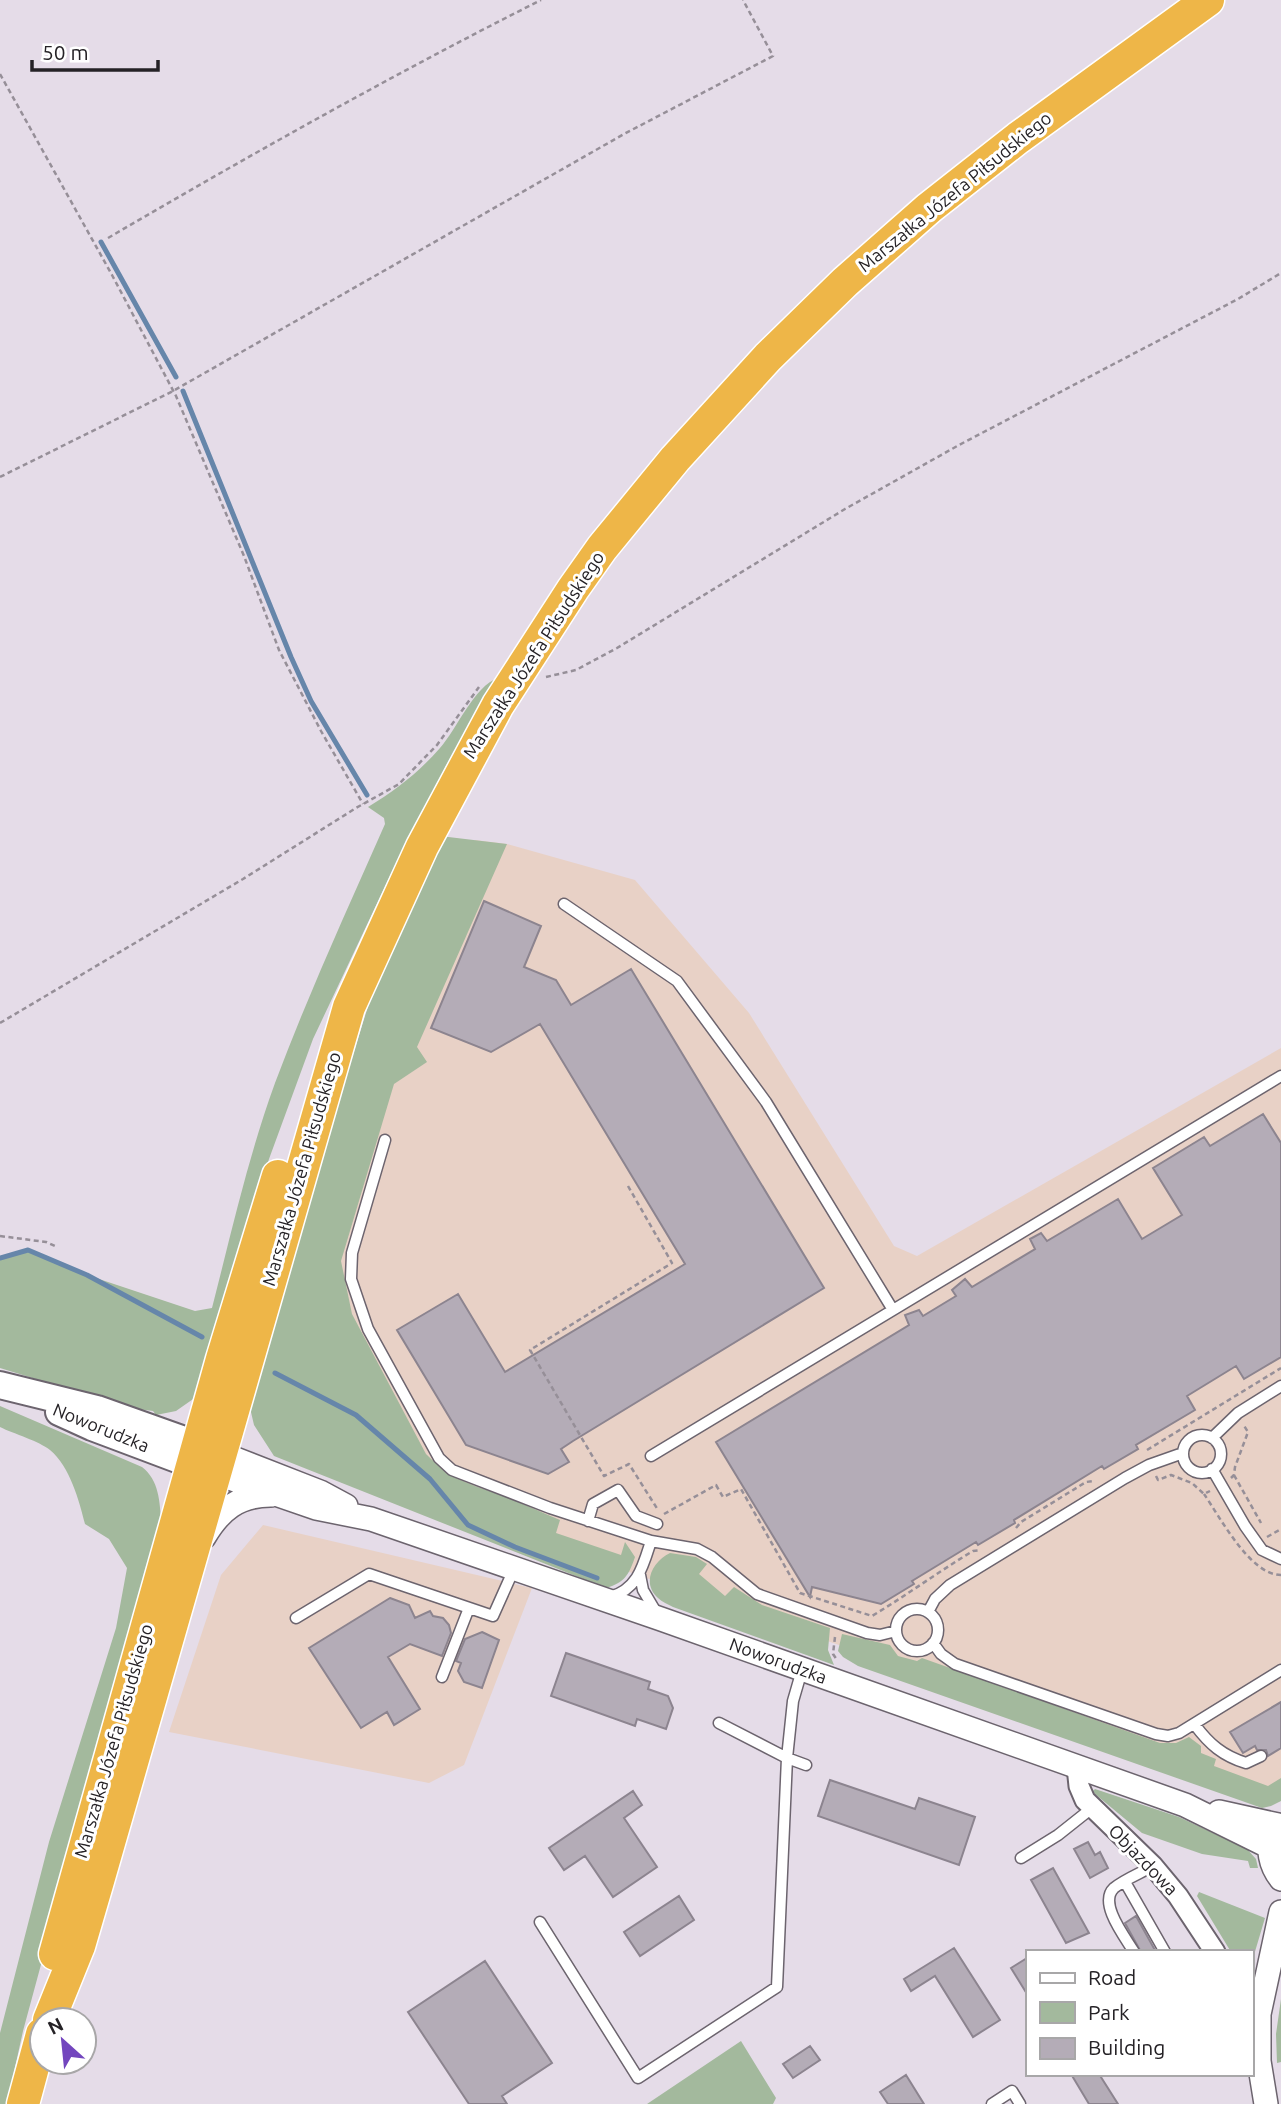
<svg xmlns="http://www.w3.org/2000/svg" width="1281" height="2104" font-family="Ubuntu,sans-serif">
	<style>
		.commercial { fill: #e8d1c6 }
		.green { fill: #a3b99d }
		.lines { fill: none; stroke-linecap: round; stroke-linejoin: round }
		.stream { stroke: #6686aa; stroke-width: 5 }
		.building { fill: #b4acb7; stroke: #8c848f; stroke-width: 2 }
		.service-casing { stroke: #6c646e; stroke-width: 13 }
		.minor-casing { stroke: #6c646e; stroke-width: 23 }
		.tertiary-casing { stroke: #6c646e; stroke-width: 26 }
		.secondary-casing { stroke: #6c646e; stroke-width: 30 }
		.trunk-casing { stroke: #fff; stroke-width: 35 }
		.path { stroke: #968f98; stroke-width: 2.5; stroke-dasharray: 5 3.5; stroke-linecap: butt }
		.service { stroke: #fff; stroke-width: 10 }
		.minor { stroke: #fff; stroke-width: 19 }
		.tertiary { stroke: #fff; stroke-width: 23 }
		.secondary { stroke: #fff; stroke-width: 26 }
		.trunk { stroke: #eeb648; stroke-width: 32 }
		.labels { text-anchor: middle; stroke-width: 6; stroke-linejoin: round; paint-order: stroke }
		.street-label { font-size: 18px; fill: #252226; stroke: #fff }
	</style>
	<rect width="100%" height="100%" fill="#e5dce8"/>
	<!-- commercial -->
	<path class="commercial" d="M475 840 507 844 635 880 749 1013 894 1246 917 1256 1281 1048V1791L859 1652 480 1520 354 1380 322 1219Z
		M263 1525 532 1588 464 1765 429 1783 169 1732 221 1575Z"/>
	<!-- green -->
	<path class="green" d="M498 678 447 764 406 842 313 1039 269 1159 196 1397 176 1411 156 1415 153 1411 130 1408 0 1368V1258L28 1250 87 1275 195 1311 212 1308C231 1234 249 1154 275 1083 308 995 347 910 385 824L384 818 368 807C395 791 419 772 440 748 457 729 474 686 498 678Z
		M440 836 507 844 417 1047 427 1062 394 1084 341 1261 352 1314 426 1454C453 1481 468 1483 503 1496 522 1503 541 1512 560 1520L556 1533 621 1555 625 1542 635 1557C629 1575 624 1583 606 1588L274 1456 254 1425 247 1395 379 971Z
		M0 1406 142 1467C159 1480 160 1502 161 1522L23 2031 7 2104H0V2033L49 1842 116 1628 127 1568 109 1539 85 1524C79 1500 70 1467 50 1450 39 1441 14 1434 0 1427Z
		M670 1553 696 1557 707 1564 699 1574 725 1596 734 1587 762 1605 830 1628 828 1650 834 1665 673 1607C668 1604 662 1602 658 1598 641 1583 653 1561 670 1553Z
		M842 1634 890 1645 898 1656 917 1661 922 1658 1160 1743H1176L1189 1737 1201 1746V1753L1216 1759 1214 1766 1268 1786 1281 1778V1801L1271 1806 1262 1808 858 1666 843 1657 838 1651Z
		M1095 1789 1179 1817 1247 1849 1256 1859 1258 1868H1250L1248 1861 1202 1854 1142 1833 1095 1794 1093 1791Z
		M1199 1892 1265 1918 1251 1965V1952H1231L1197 1896Z
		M1281 1999V2062L1277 2063 1276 2034Z
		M741 2041 776 2098 773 2104H647Z"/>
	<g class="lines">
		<!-- stream -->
		<path class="stream" d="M101 242 176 377
			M183 391 291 657 311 701 367 795
			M0 1258 28 1250 87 1275 202 1337
			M275 1373 356 1415 430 1479 468 1525 515 1547 597 1578"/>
	</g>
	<!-- building -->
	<path class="building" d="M484 901 541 926 524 967 556 980 571 1005 631 969 824 1288 573 1441 561 1449 569 1462 548 1474 466 1445 397 1330 458 1294 505 1372 685 1264 540 1024 491 1052 431 1028Z
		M1263 1114 1281 1143V1357L1244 1379 1236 1366 1187 1396 1195 1410 1136 1445 1138 1449 1104 1469 1102 1466 1014 1520 1015 1523 978 1545 976 1542 912 1581 914 1584 881 1604 812 1587 810 1597 716 1442 909 1325 905 1315 919 1310 923 1316 956 1296 952 1290 965 1279 972 1287 1035 1249 1030 1239 1041 1233 1047 1241 1118 1199 1142 1239 1182 1215 1153 1168 1204 1137 1210 1146Z
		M390 1598 409 1605 415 1618 430 1611 433 1616 443 1618 449 1625 451 1633 442 1656 410 1644 388 1657 420 1709 394 1725 387 1712 361 1728 309 1648Z
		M482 1632 499 1640 482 1688 464 1682 458 1671 461 1663 456 1661 465 1639Z
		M566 1653 650 1682 648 1689 668 1696 673 1708 666 1729 637 1719 635 1726 551 1696Z
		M1281 1702V1748L1268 1756 1266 1750H1257L1255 1746 1243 1753 1230 1732Z
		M830 1780 915 1809 919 1798 975 1817 959 1865 818 1816Z
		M633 1791 642 1805 624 1818 657 1867 613 1897 585 1856 564 1870 549 1848Z
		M1088 1842 1095 1855 1100 1852 1108 1868 1090 1878 1074 1849Z
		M1053 1868 1089 1933 1066 1943 1031 1880Z
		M679 1896 694 1920 640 1956 624 1932Z
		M1136 1916 1156 1952H1141L1126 1925 1125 1923Z
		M954 1948 1000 2020 973 2037 935 1976 911 1991 904 1979Z
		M1027 1958V1994L1011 1968Z
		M485 1961 552 2063 502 2096 507 2104H469L408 2012Z
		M810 2046 820 2060 793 2078 783 2064Z
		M1071 2074H1099L1118 2104H1089Z
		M906 2075 924 2104H888L880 2092Z"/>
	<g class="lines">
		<defs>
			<path id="service" d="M564 904 677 981 766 1102 893 1310 1281 1076
				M385 1140 352 1253 351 1279 368 1329 439 1458 452 1470 550 1508 651 1541
				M1183 1454a19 19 0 1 1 38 0a19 19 0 1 1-38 0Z
				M1212 1438 1238 1413 1281 1386
				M651 1456 893 1310
				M1212 1469 1245 1526 1262 1550 1281 1559
				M588 1521 593 1504 618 1490 636 1516 657 1524
				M640 1575 643 1590 656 1612
				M610 1597C638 1589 643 1566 651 1541L697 1549 712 1557 757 1594 867 1633 880 1635 896 1631
				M896 1630a21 21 0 1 1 42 0a21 21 0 1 1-42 0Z
				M928 1612 935 1599 950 1585 1125 1478 1149 1465 1183 1453
				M296 1618 369 1574 493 1616 514 1569
				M933 1643 941 1654 955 1664 1156 1734 1168 1736 1179 1733 1281 1670
				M802 1670 793 1701 787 1758 806 1765
				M442 1677 469 1608
				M1195 1725C1209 1744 1223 1756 1246 1763L1261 1756
				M1021 1858 1058 1835 1092 1808
				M1125 1882 1165 1952
				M540 1922 638 2078 777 1987 787 1758 719 1723
				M1134 1952C1125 1937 1098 1903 1114 1888 1125 1879 1141 1873 1153 1866
				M992 2104 1012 2091 1020 2104"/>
			<path id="minor" d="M1077 1767 1079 1786 1085 1800 1153 1866 1178 1896 1215 1952"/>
			<path id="tertiary" d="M220 1453 320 1492 346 1506
				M215 1473 316 1508 371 1519 661 1619 1185 1805 1270 1847
				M204 1537C220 1510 238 1495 271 1495
				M1219 1812 1278 1825
				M1273 1833C1267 1849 1270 1865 1281 1879
				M1266 2104 1259 2061V2014L1281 1912"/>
			<path id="secondary" d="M0 1385 97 1409 215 1451
				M59 1412 92 1427 209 1471"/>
			<path id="trunk" d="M55 1954 222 1359 278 1176
				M49 2020 79 1946 98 1881 349 1007 422 847 498 705 573 589 602 548 675 459 768 357 845 282 929 208 1018 138 1208 0
				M23 2104 42 2034"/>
		</defs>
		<!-- service casing -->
		<use href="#service" class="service-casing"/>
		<!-- minor casing -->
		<use href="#minor" class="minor-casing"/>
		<!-- tertiary casing -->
		<use href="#tertiary" class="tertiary-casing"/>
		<!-- secondary casing -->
		<use href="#secondary" class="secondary-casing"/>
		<!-- trunk casing -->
		<use href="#trunk" class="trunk-casing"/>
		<!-- path -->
		<path class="path" d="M0 74 112 275 176 396 244 556 279 650 321 731 363 804
			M108 238C250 155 394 74 541 0
			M0 477 173 391 624 134 773 56 743 0
			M546 677 576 670 617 648 845 509 959 445 1238 299 1281 273
			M0 1023 243 879 356 808 399 784 437 745 479 687
			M628 1186 672 1263 530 1350 604 1476 629 1464 658 1510
			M0 1236 46 1242 57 1247
			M1147 1450 1281 1368
			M1234 1475 1261 1523
			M1156 1476 1158 1480 1171 1475 1192 1483 1204 1494 1210 1491
			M1231 1478 1234 1475 1235 1467 1248 1432 1243 1424
			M1204 1494C1220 1517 1250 1575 1281 1575
			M664 1514 716 1485 723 1497 741 1489 800 1593 872 1616C907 1595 938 1572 973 1551L981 1550
			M1016 1528 1021 1522 1086 1482 1093 1481
			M1267 1537 1281 1529
			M835 1637 833 1654 837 1660"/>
		<!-- service -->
		<use href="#service" class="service"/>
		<!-- minor -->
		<use href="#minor" class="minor"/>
		<!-- tertiary -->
		<use href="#tertiary" class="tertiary"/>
		<!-- secondary -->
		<use href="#secondary" class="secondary"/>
		<!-- trunk -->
		<use href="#trunk" class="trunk"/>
	</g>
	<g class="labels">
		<!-- street labels -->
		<g class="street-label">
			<text transform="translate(955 192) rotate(-39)" y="6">Marszałka Józefa Piłsudskiego</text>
			<text transform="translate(534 655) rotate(-57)" y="6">Marszałka Józefa Piłsudskiego</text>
			<text transform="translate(302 1169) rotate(-74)" y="6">Marszałka Józefa Piłsudskiego</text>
			<text transform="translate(101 1428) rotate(22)" y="6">Noworudzka</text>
			<text transform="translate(778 1661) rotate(20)" y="6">Noworudzka</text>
			<text transform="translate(114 1741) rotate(-74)" y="6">Marszałka Józefa Piłsudskiego</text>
			<text transform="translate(1143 1860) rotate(46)" y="6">Objazdowa</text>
		</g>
	</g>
	<!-- legend -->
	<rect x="1026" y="1950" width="228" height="126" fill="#ffffff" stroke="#a8a7a8" stroke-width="2"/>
	<rect x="1040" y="1973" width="35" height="10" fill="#ffffff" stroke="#a8a7a8" stroke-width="2"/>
	<text x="1088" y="1985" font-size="21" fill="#252226">Road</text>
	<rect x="1040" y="2002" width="35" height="21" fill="#a3b99d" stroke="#a8a7a8" stroke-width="2"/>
	<text x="1088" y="2020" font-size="21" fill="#252226">Park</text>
	<rect x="1040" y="2038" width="35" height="21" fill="#b4acb7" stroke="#a8a7a8" stroke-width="2"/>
	<text x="1088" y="2055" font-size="21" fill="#252226">Building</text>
	<!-- north arrow -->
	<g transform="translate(63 2041) rotate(333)"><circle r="33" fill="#ffffff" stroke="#a8a7a8" stroke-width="2"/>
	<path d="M0-5L12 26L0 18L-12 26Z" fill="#7346be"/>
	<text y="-10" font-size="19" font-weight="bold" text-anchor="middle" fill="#252226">N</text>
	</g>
	<!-- scale -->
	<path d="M32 60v10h126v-10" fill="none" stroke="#252226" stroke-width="3.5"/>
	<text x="42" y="60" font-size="21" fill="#252226" stroke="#ffffff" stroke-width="5" paint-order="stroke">50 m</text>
</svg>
